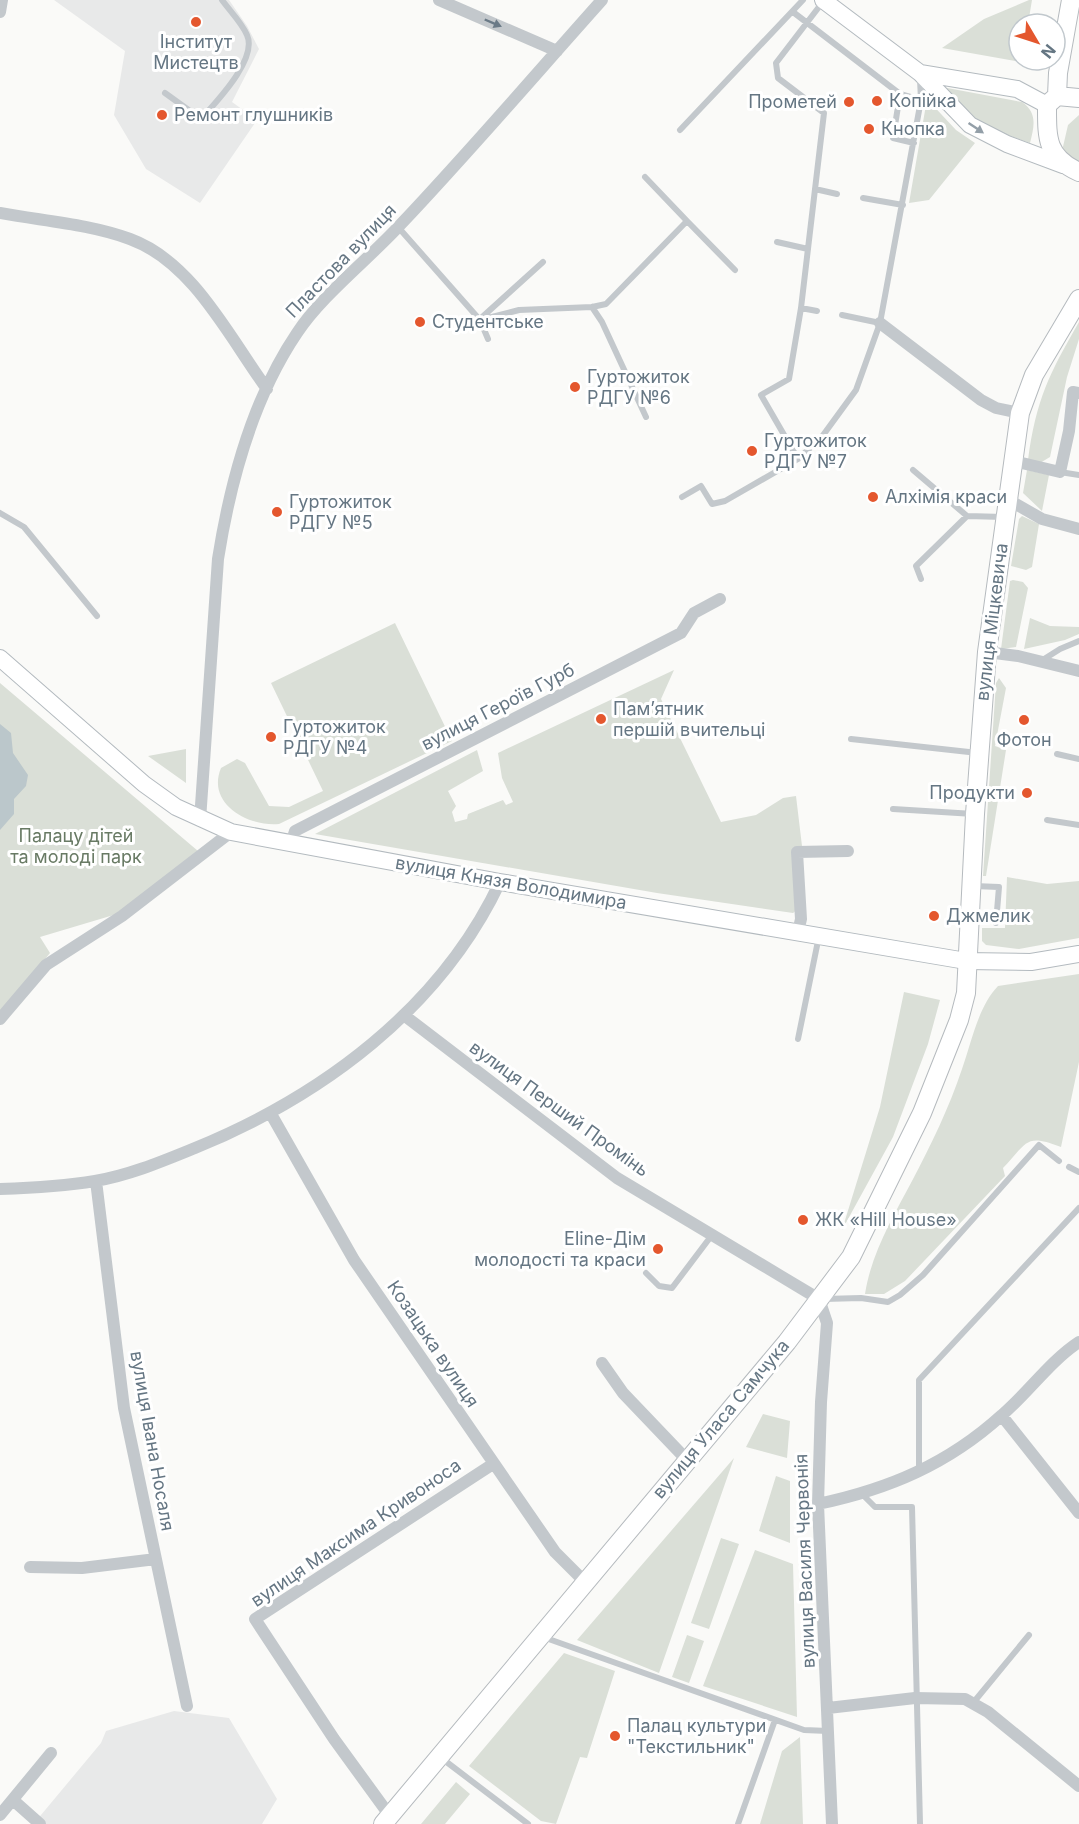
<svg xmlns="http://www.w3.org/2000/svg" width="1079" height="1824" font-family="Inter,sans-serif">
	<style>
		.built { fill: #e8e9e9 }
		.green { fill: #dadfd7 }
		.water { fill: #bbc7cb }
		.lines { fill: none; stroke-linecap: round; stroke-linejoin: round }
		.secondary-casing { stroke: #b3babf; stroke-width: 18 }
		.primary-casing { stroke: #b5babe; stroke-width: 20 }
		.lane { stroke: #c3c8cc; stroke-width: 6 }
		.street { stroke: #c3c8cc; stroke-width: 12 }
		.secondary { stroke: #fff; stroke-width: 16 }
		.primary { stroke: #fff; stroke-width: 18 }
		.oneway { fill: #6a7a87 }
		.oneway2 { fill: #939fa8 }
		.poi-dot { fill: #e4572e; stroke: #fff; stroke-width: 2 }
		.labels { text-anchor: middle; stroke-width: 6; stroke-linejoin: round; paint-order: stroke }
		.poi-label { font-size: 18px; fill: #657683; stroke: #fff; text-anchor: start }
		.street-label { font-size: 18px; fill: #657683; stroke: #fff }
		.park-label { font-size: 18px; fill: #687a64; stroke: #fff }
	</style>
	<rect width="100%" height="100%" fill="#fafaf8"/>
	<!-- built -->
	<path class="built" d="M54 0H229L247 26 259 49 232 102 257 120 200 203 146 169 114 115 125 51Z
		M174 1711 229 1718 277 1799 262 1824H40L36 1821 101 1743 106 1731Z"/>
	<!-- green -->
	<path class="green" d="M1029 0H1032L1028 24H1019L1021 62 942 48 984 19Z
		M942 87 1022 102C1038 113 1034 127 1030 143 985 127 975 122 942 87Z
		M927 99 956 130 975 143 929 200 909 203Z
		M1079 115V164L1062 151 1068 125Z
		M1079 322V339L1067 377 1050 457 1040 463 1028 460C1036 400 1049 374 1079 322Z
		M1027 470 1049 475 1042 511 1023 493Z
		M1022 516 1039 524 1032 567 1026 570 1011 566 1019 519Z
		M1013 580 1023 582 1028 588 1016 647 1001 649 1010 581Z
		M1030 618 1050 626 1079 627V634L1065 640 1024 649Z
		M395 623 452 741 279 824C249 827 206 804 221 768L237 759 245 763 269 806 289 807 323 791 271 683Z
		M674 670 661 699 721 822 756 815 783 798 796 796 802 846 793 848 797 910 793 913 657 893 315 834 477 750 483 771 448 791 456 806 452 812 455 822 467 819 468 814 503 800 506 805 513 802 502 778 498 753Z
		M999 678 1006 688 995 746 1006 750 986 876H983L996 683Z
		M0 683 198 851 117 914 40 937 50 953 0 1014Z
		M186 749V783L148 756Z
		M1007 877 1047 884 1079 881V938L1019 949 986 945 982 941V928H1005Z
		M1079 974V1062L1061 1147C1025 1133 1028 1142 1003 1168L1005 1176 905 1281 884 1294H865C871 1254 893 1217 912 1181 931 1145 949 1108 962 1069 972 1041 978 1007 998 986Z
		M904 992 940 1000 928 1044 893 1137 842 1230 880 1107Z
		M763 1414 790 1421 787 1458 746 1447Z
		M734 1458 659 1673 577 1640Z
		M776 1476 790 1481V1543L759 1531Z
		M721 1538 739 1544 709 1629 691 1623Z
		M755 1550 793 1564 797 1717 703 1686Z
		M687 1635 704 1641 689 1683 672 1677Z
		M564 1653 615 1671 587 1758 580 1757 556 1824 541 1821 469 1766Z
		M800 1737 803 1824H760L782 1751Z
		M456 1782 470 1794 445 1824H421Z"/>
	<!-- water -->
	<path class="water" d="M0 724 11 733 13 753 28 775 26 786 14 799V814L0 830Z"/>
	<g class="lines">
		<defs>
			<path id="secondary" d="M823 0 920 73 970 125 1007 144 1063 165
				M920 73 1017 89 1047 105
				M0 658 144 784 176 807 231 832 500 882 966 961 1031 962 1079 954"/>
			<path id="primary" d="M1057 96 1058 73 1071 0
				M1079 98 1057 96 1047 105C1047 138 1046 157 1079 172
				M383 1824 787 1342 851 1257 922 1113 959 1020 966 993 975 814 987 652 1020 413 1034 375 1079 299"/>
		</defs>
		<!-- secondary casing -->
		<use href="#secondary" class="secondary-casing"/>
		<!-- primary casing -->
		<use href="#primary" class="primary-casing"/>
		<!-- lane -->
		<path class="lane" d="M793 12 900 94
			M165 93 201 119C216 102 258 59 247 35 242 23 230 11 222 0
			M680 130 803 0
			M914 143 893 138 900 94 921 100 920 79
			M645 177 687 221
			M815 189 837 194
			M863 198 903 205
			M398 227 480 320 488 339
			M777 242 808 249
			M592 307 602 322 646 417
			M801 308 817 311
			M842 315 880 323
			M480 319 543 262
			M480 320 519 310 592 307 606 304 687 221 735 270
			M798 459 761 395 789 379 801 308 824 113 778 78 776 63 822 3
			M913 470 967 516 1004 517
			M1060 472 1079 475
			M682 497 701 486 712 504 725 501 798 459 821 438 856 390 880 323 921 100
			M0 513 24 527 97 616
			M921 579 916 566 967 516
			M1041 661 1060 649 1079 641
			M851 739 978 753
			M1057 754 1079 759
			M893 809 974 814
			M1047 820 1079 825
			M974 886 999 887 996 923
			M798 1039 819 936
			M1069 1167 1079 1172
			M646 1273 659 1286 672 1288 712 1235
			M824 1299 861 1298 888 1302 900 1295 923 1275 1039 1145 1059 1161
			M919 1471V1380L1079 1208
			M862 1494 875 1507H912L920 1824
			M543 1637 804 1730 828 1731
			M973 1703 1029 1635
			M440 1757 528 1824
			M738 1824 775 1720"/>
		<!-- street -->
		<path class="street" d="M439 0 557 51
			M0 12 2 0
			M0 213C43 221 89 224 130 239 193 262 229 337 267 389
			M880 323 981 400 996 408 1020 413
			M1013 461 1060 472 1069 431 1073 392 1079 393
			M1007 499 1042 519 1079 529
			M987 652 1018 656 1079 671
			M200 820 218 559C230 483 253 398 297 333 321 296 370 258 401 224 470 151 535 75 602 0
			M291 844 295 831 681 633 694 613 720 599
			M798 932 801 919 797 852 848 851
			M405 1016 617 1178 819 1299 827 1323 821 1402 818 1504 832 1824
			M0 1019 46 965 122 916 231 832
			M271 1114 354 1260 555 1552 584 1581
			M96 1181 124 1408 187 1706
			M0 1189C31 1188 65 1186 95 1181 130 1175 163 1161 195 1148 322 1096 440 1009 500 882
			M602 1363 623 1393 686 1459
			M1002 1416 1079 1513
			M818 1504C889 1489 948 1464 1002 1415 1028 1393 1050 1361 1079 1342
			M30 1567 82 1568 156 1559
			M828 1708 915 1698 965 1699 988 1712 1079 1786
			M13 1800 40 1824
			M0 1815 51 1753
			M390 1816 334 1739 255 1619 493 1464"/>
		<!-- secondary -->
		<use href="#secondary" class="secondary"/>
		<!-- primary -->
		<use href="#primary" class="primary"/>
	</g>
	<!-- one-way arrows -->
	<defs><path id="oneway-solid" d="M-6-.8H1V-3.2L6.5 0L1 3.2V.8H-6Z" transform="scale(1.5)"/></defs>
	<use class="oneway" href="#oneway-solid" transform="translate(493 23) rotate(23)"/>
	<use class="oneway2" href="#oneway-solid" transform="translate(976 128) rotate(34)"/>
	<!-- markers -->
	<g class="poi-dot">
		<circle cx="196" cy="22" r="6"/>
		<circle cx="877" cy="101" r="6"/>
		<circle cx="849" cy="102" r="6"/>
		<circle cx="162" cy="115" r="6"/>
		<circle cx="869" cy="129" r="6"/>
		<circle cx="420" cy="322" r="6"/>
		<circle cx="575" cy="387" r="6"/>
		<circle cx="752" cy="451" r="6"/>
		<circle cx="873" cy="497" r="6"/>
		<circle cx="277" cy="512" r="6"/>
		<circle cx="601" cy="719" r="6"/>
		<circle cx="1024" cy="720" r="6"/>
		<circle cx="271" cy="737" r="6"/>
		<circle cx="1027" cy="793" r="6"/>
		<circle cx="934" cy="916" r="6"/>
		<circle cx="803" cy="1220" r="6"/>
		<circle cx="658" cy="1249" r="6"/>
		<circle cx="615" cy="1736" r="6"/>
	</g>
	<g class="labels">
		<!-- poi labels -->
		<g class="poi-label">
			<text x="196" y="48" text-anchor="middle">Інститут<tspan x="196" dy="21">Мистецтв</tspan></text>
			<text x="889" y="107">Копійка</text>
			<text x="837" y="108" text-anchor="end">Прометей</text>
			<text x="174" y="121">Ремонт глушників</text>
			<text x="881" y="135">Кнопка</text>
			<text x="432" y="328">Студентське</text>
			<text x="587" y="383">Гуртожиток<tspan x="587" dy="21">РДГУ №6</tspan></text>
			<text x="764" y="447">Гуртожиток<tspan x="764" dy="21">РДГУ №7</tspan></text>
			<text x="885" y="503">Алхімія краси</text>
			<text x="289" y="508">Гуртожиток<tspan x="289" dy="21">РДГУ №5</tspan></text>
			<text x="613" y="715">Пам’ятник<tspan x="613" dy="21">першій вчительці</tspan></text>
			<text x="283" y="733">Гуртожиток<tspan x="283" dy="21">РДГУ №4</tspan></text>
			<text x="1024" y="746" text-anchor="middle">Фотон</text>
			<text x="1015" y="799" text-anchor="end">Продукти</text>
			<text x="946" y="922">Джмелик</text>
			<text x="815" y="1226">ЖК «Hill House»</text>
			<text x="646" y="1245" text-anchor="end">Eline-Дім<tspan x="646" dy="21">молодості та краси</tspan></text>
			<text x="627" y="1732">Палац культури<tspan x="627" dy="21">"Текстильник"</tspan></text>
		</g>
		<!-- street labels -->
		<g class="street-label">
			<text transform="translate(341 261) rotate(-46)" y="6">Пластова вулиця</text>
			<text transform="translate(992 622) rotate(-83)" y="6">вулиця Міцкевича</text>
			<text transform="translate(498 707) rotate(-27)" y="6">вулиця Героїв Гурб</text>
			<text transform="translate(511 883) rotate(10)" y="6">вулиця Князя Володимира</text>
			<text transform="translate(559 1109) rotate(36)" y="6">вулиця Перший Промінь</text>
			<text transform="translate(433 1344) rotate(56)" y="6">Козацька вулиця</text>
			<text transform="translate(721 1419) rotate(-50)" y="6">вулиця Уласа Самчука</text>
			<text transform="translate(152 1441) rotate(80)" y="6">вулиця Івана Носаля</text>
			<text transform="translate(356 1533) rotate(-34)" y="6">вулиця Максима Кривоноса</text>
			<text transform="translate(805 1561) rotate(-92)" y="6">вулиця Василя Червонія</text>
		</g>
		<!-- park labels -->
		<g class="park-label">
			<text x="76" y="842">Палацу дітей<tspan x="76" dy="21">та молоді парк</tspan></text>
		</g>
	</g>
	<!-- north arrow -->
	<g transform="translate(1037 42) rotate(129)"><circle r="28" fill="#ffffff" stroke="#c1c8cd" stroke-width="1.5"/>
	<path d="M0-4.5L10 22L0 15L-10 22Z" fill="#e4572e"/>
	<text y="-9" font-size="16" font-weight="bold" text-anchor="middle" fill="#657683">N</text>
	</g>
</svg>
